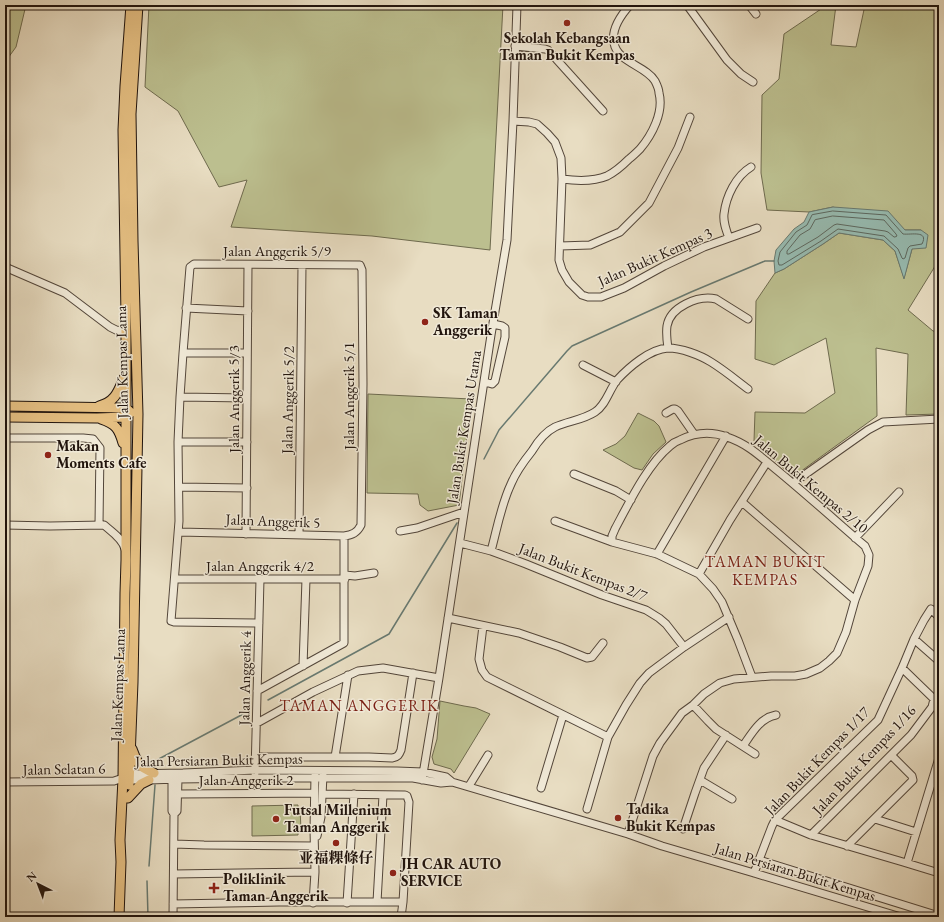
<svg xmlns="http://www.w3.org/2000/svg" width="944" height="922" font-family="'EB Garamond','Noto Serif SC',serif">
	<style>
		.green { fill: #bcbf8f; stroke: #6e6a4e }
		.water { fill: #97bcb2; stroke: #687970 }
		.lines { fill: none; stroke-linecap: round; stroke-linejoin: round }
		.shore { stroke: #5c6860; stroke-width: 1 }
		.stream { stroke: #687970; stroke-width: 1.5 }
		.minor-casing { stroke: #53463a; stroke-width: 9 }
		.major-casing { stroke: #21140d; stroke-width: 11 }
		.minor { stroke: #f0e9d7; stroke-width: 7 }
		.major { stroke: #e4be81; stroke-width: 9 }
		.poi-dot { fill: #8f2418; stroke: #f0e9d7; stroke-width: 1.5 }
		.labels { text-anchor: middle; stroke-width: 3; stroke-linejoin: round; paint-order: stroke }
		.poi-label { font-size: 15px; font-weight: bold; fill: #21140d; stroke: #f0e9d7; text-anchor: start }
		.street-label { font-size: 15px; fill: #21140d; stroke: #f0e9d7 }
		.neighbourhood-label { font-size: 16px; letter-spacing: 1px; fill: #7a1f14; stroke: #f0e9d7 }
	</style>
	<rect width="100%" height="100%" fill="#e8ddc2"/>
	<filter id="stains"><feTurbulence type="fractalNoise" baseFrequency=".005" numOctaves="4"/><feColorMatrix values="0 0 0 0 .2 0 0 0 0 .09 0 0 0 0 .02 0 0 0 .5 -.17"/></filter>
	<radialGradient id="worn" r=".72"><stop offset=".6" stop-color="#630" stop-opacity="0"/><stop offset="1" stop-color="#630" stop-opacity=".3"/></radialGradient>
	<!-- green -->
	<path class="green" d="M5 5H26L16 47 8 58 5 64Z
		M149 5H503L490 250 372 236 231 227 247 180 219 187 178 111 145 87Z
		M827 5H836L831 45 856 47 865 5H939V263H937L908 310 933 331 939 332V414L906 415 908 354 876 348 877 416 793 477 754 441 755 412 805 413 835 393 826 338 774 365 755 359 756 301 775 273 784 269 823 244 839 233 883 240 895 251 904 278 912 249 921 230H905L833 207 809 212 767 210 761 173 762 95 779 79 784 34Z
		M368 394 471 399 459 505 428 511 420 505 418 494 367 493Z
		M638 413 654 421 659 426 666 442 653 454 642 470 634 468 603 450 616 444 625 436Z
		M440 701 464 706 476 708 490 714 454 773 451 769 434 764 432 757 437 739Z
		M298 805V808H300L301 830 298 831V835L252 836V806Z"/>
	<!-- water -->
	<path class="water" d="M833 207 888 211 905 230H921L928 235 926 248 912 249 904 279 895 251 883 240 839 233 823 244 784 269 775 273 774 261 776 250 794 229 804 222 809 212Z"/>
	<g class="lines">
		<!-- shore -->
		<path class="shore" d="M833 211 886 215 903 234C911 235 929 230 922 244L910 246 908 248 905 258 903 259 902 258 898 249 884 236 838 229 821 241 782 265H779L778 261 780 252 796 232 807 225 812 215Z
			M833 216 884 220 896 234 897 236 895 237H894L888 232 885 231 837 224 834 225 818 237 789 254H787V251L800 235 810 229 815 220Z"/>
		<!-- stream -->
		<path class="stream" d="M484 459 499 430 567 351 572 346 691 292 765 261H774
			M268 700 389 634 457 523
			M155 761 247 712
			M149 866 155 785
			M147 881 148 917"/>
		<defs>
			<path id="minor" d="M687 5 727 60 741 74 753 82
				M749 5 756 14
				M515 46 545 49 548 50 603 111
				M513 121 529 122 537 124 547 133 555 142 561 158 562 179 559 260 562 270 569 282 582 295 588 297H601L624 288 664 266 704 247 757 228
				M562 179C577 181 593 182 607 176 615 172 623 165 629 159 633 156 637 152 640 149 652 135 664 112 659 93 659 90 657 85 655 81 646 66 617 62 614 43 611 29 621 15 630 5
				M729 238C726 230 723 222 724 214 726 196 736 176 751 167
				M560 246 590 245 620 232 649 203 678 148 690 117
				M5 267 65 293 110 327 116 330 126 332
				M186 308 248 311
				M668 348C667 341 666 333 667 326 670 307 698 295 716 299L748 319
				M183 353H247
				M583 365 616 382
				M485 382 492 384 495 381 505 337V328L502 326 493 324
				M180 397 247 398
				M666 413 673 409H675L678 411 694 434
				M5 438H83L93 439 100 448 99 525
				M178 442H247
				M574 474 616 491 631 500
				M793 483 868 430 883 422 939 419
				M179 487 247 488
				M742 502 855 600
				M555 521 612 542 657 554 699 574 713 589 722 602 738 640 752 677
				M5 525 50 526 104 525C111 531 123 539 125 549
				M400 531 417 528 464 512
				M179 532 344 536C352 535 357 533 361 525L363 384 362 270 360 265 194 264 190 267 183 353 180 397 178 442 179 521 171 621 174 622 259 623
				M246 534 248 265
				M299 535 302 265
				M855 538 899 492
				M612 542V536L615 529C629 503 647 465 670 446 673 443 677 441 680 440 696 432 711 431 727 437 748 444 761 457 778 471 807 495 836 521 865 546L869 555 868 566 855 600 846 632 837 653 829 661 820 668 806 674 795 676H771L734 679 720 683 704 694 693 705 682 713 660 743 653 756 628 834
				M460 543 491 551 526 564 602 595 646 610 659 618 666 624 684 647
				M491 551C497 529 501 505 511 484 516 472 524 461 532 451 538 441 545 432 555 427 568 421 583 420 595 412 606 405 609 390 617 380 629 367 650 349 668 348 681 348 700 355 711 362 724 370 736 380 748 389
				M657 554 726 436
				M699 574 730 520 767 462
				M345 575 355 576 374 573
				M175 579H345
				M448 618 519 633 560 647 587 658 592 657 603 643
				M483 626 479 659 482 670 487 677 608 737
				M914 639 939 661
				M303 666 306 579
				M257 691 344 643V536
				M693 705 708 721 716 729 755 754
				M257 723 313 692 358 671 383 668 439 678
				M743 746C752 733 760 718 776 715
				M256 757H369L392 758C398 757 399 755 401 750L413 673
				M335 757 348 675
				M255 773 260 579
				M125 779 129 780H149L178 779 255 778H413L441 783 452 782
				M172 779V811L174 814
				M422 780 439 678 491 335 507 240 513 121 517 5
				M700 780 732 799
				M5 782 114 781 123 778 130 774 183 773 256 770 397 771 423 772 446 777 452 782 628 834 662 846 754 873 901 917
				M469 786 488 755
				M541 788 563 715
				M177 794 314 793
				M323 794 405 795 407 796 409 802 403 902 401 917
				M587 809 608 737 626 705 640 683 649 673 657 667 684 647 729 617
				M875 819 916 832
				M775 820 811 835 903 862 939 873
				M683 829 695 793 704 768 726 735
				M811 835 911 735 932 707 934 699 902 668
				M317 836 321 817 323 775
				M174 844 204 845 314 846
				M847 846 913 780 912 776 891 755
				M759 860 939 916
				M907 863 939 758
				M754 873 772 826 775 820 878 720 902 668 914 639 924 620 931 609 939 617
				M174 874 315 872
				M377 902 383 795
				M313 903 315 872 314 830 315 775
				M347 903 354 794
				M173 904 279 902H403
				M173 917 174 814 177 811 178 779"/>
			<path id="major" d="M5 406 126 408 130 412
				M99 406C115 402 118 392 124 378
				M5 417 97 418 126 417 130 413
				M101 419C116 424 119 429 123 443
				M132 749C138 765 138 766 154 773
				M129 785 133 682 138 414 133 241 131 114 138 5
				M128 798 141 784 149 780
				M119 917 121 862 120 840 123 778 125 593 126 560V317L123 130 125 86 131 5"/>
		</defs>
		<!-- minor casing -->
		<use href="#minor" class="minor-casing"/>
		<!-- major casing -->
		<use href="#major" class="major-casing"/>
		<!-- minor -->
		<use href="#minor" class="minor"/>
		<!-- major -->
		<use href="#major" class="major"/>
	</g>
	<!-- markers -->
	<g class="poi-dot">
		<circle cx="567" cy="23" r="4"/>
		<circle cx="425" cy="322" r="4"/>
		<circle cx="48" cy="455" r="4"/>
		<circle cx="618" cy="818" r="4"/>
		<circle cx="276" cy="819" r="4"/>
		<circle cx="336" cy="843" r="4"/>
		<circle cx="393" cy="873" r="4"/>
		<path d="M212 882h4v4h4v4h-4v4h-4v-4h-4v-4h4z"/>
	</g>
	<g class="labels">
		<!-- poi labels -->
		<g class="poi-label">
			<text x="567" y="43" text-anchor="middle">Sekolah Kebangsaan<tspan x="567" dy="17">Taman Bukit Kempas</tspan></text>
			<text x="433" y="318">SK Taman<tspan x="433" dy="17">Anggerik</tspan></text>
			<text x="56" y="451">Makan<tspan x="56" dy="17">Moments Cafe</tspan></text>
			<text x="626" y="814">Tadika<tspan x="626" dy="17">Bukit Kempas</tspan></text>
			<text x="284" y="815">Futsal Millenium<tspan x="284" dy="17">Taman Anggerik</tspan></text>
			<text x="336" y="863" text-anchor="middle">亚福粿條仔</text>
			<text x="401" y="869">JH CAR AUTO<tspan x="401" dy="17">SERVICE</tspan></text>
			<text x="223" y="884">Poliklinik<tspan x="223" dy="17">Taman Anggerik</tspan></text>
		</g>
		<!-- street labels -->
		<g class="street-label">
			<text x="277" y="256">Jalan Anggerik 5/9</text>
			<text transform="translate(655 257) rotate(-24)" y="5">Jalan Bukit Kempas 3</text>
			<text transform="translate(122 362) rotate(-91)" y="5">Jalan Kempas Lama</text>
			<text transform="translate(349 396) rotate(-90)" y="5">Jalan Anggerik 5/1</text>
			<text transform="translate(234 399) rotate(-90)" y="5">Jalan Anggerik 5/3</text>
			<text transform="translate(288 400) rotate(-89)" y="5">Jalan Anggerik 5/2</text>
			<text transform="translate(464 427) rotate(-81)" y="5">Jalan Bukit Kempas Utama</text>
			<text transform="translate(811 484) rotate(40)" y="5">Jalan Bukit Kempas 2/10</text>
			<text transform="translate(273 521) rotate(2)" y="5">Jalan Anggerik 5</text>
			<text x="260" y="571">Jalan Anggerik 4/2</text>
			<text transform="translate(583 572) rotate(21)" y="5">Jalan Bukit Kempas 2/7</text>
			<text transform="translate(245 678) rotate(-89)" y="5">Jalan Anggerik 4</text>
			<text transform="translate(118 685) rotate(-88)" y="5">Jalan Kempas Lama</text>
			<text transform="translate(219 760) rotate(-1)" y="5">Jalan Persiaran Bukit Kempas</text>
			<text transform="translate(864 760) rotate(-47)" y="5">Jalan Bukit Kempas 1/16</text>
			<text transform="translate(817 761) rotate(-46)" y="5">Jalan Bukit Kempas 1/17</text>
			<text transform="translate(64 769) rotate(-1)" y="5">Jalan Selatan 6</text>
			<text x="246" y="785">Jalan Anggerik 2</text>
			<text transform="translate(795 872) rotate(17)" y="5">Jalan Persiaran Bukit Kempas</text>
		</g>
		<!-- neighbourhood labels -->
		<g class="neighbourhood-label">
			<text x="765" y="567">TAMAN BUKIT<tspan x="765" dy="18">KEMPAS</tspan></text>
			<text x="359" y="711">TAMAN ANGGERIK</text>
		</g>
	</g>
	<!-- margin -->
	<rect width="944" height="922" fill="none" stroke="#e8ddc2" stroke-width="20"/>
	<rect x="6" y="6" width="932" height="910" fill="none" stroke="#21140d" stroke-width="2"/>
	<rect x="10" y="10" width="924" height="902" fill="none" stroke="#21140d"/>
	<!-- north arrow -->
	<g transform="translate(38 884) rotate(318)" stroke="#f0e9d7" stroke-width="3" paint-order="stroke">
	<path d="M0-3L7 15L0 10L-7 15Z" fill="#21140d"/>
	<text y="-6" font-size="11" font-weight="bold" text-anchor="middle" fill="#21140d">N</text>
	</g>
	<rect width="100%" height="100%" filter="url(#stains)"/>
	<rect width="100%" height="100%" fill="url(#worn)"/>
</svg>
